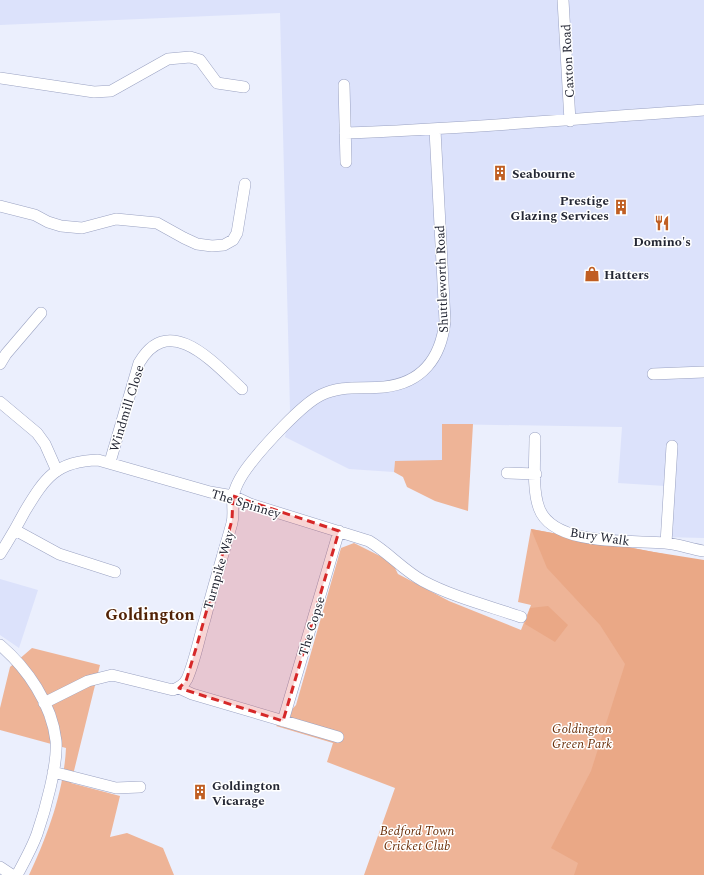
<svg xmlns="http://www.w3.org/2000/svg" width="704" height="875" font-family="Spectral,serif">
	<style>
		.built { fill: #dce2fb }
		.green { fill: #eeb497 }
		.forest { fill: #eaa886 }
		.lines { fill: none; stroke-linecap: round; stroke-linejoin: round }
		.minor-casing { stroke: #9aa2c2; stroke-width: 12 }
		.minor { stroke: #fff; stroke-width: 11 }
		.marked { fill: #d62828; fill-opacity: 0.2; stroke: #d62828; stroke-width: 3; stroke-dasharray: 8 5; stroke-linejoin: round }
		.labels { text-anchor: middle; stroke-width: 3; stroke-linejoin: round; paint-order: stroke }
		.street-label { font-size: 13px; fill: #242734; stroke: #fff }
		.poi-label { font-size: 13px; font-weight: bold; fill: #242734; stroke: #fff; text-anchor: start }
		.park-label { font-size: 13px; font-style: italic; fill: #6c310b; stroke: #fff }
		.district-label { font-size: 17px; font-weight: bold; fill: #522306; stroke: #fff }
	</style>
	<rect width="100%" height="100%" fill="#ebeffd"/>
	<!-- built -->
	<path class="built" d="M0 0H704V538L663 537 665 486 618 483 622 427 442 424V461H395L394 472 349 469 285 437 290 410 280 13 0 25Z
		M0 579 38 590 19 648 0 635Z"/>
	<!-- green -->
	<path class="green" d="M442 424H473L468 511 435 501 407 487 403 477 394 472 395 461 442 460Z
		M531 529 664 554 704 875H364L395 788 327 762 333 743 276 726 296 705 341 548 354 543 392 562 398 574 449 601 521 630 531 605 518 602Z
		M32 648 100 665 71 783 120 796 110 837 127 833 163 848 174 875H29C47 837 64 791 66 748L0 730V708L10 667Z"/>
	<!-- forest -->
	<path class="forest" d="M531 529 654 552 704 560V875H574L578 863 551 848 591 771 625 664 600 625 547 568Z
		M548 606 568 625 555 642 525 624 530 608Z"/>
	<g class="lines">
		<defs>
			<path id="minor" d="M563 0 570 121
				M0 78 94 92 111 91 168 59 190 57 200 60 217 83 244 87
				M344 85 346 162
				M345 133C465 129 584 118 704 110
				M0 206 35 215 48 222 61 226 82 228 116 219 157 223 184 238 197 244 212 246 224 245 233 240 237 233 245 184
				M0 364 6 354 41 313
				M653 374 704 372
				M0 402 37 433 45 444 57 471
				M535 438C535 459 532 489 539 508 553 547 632 540 665 543 678 544 691 549 704 551
				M110 462 139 363C169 311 214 363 242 389
				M507 473 536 474
				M15 530 59 554 115 572
				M666 543 672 446
				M0 554C9 540 17 526 25 511 45 478 56 461 98 460L210 492 233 496 250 504 369 541C389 553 403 570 423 581 453 597 489 606 521 617
				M0 645C27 668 52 704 56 741 58 764 45 811 37 834 32 848 24 862 17 875
				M179 688 192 694 338 737
				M44 703 88 681 112 675 173 690C178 688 184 685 187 679 195 661 199 638 205 619 213 587 223 555 232 523 234 515 232 506 233 499 234 487 243 473 250 464 264 446 302 404 321 395 341 385 362 389 384 387 422 383 441 358 445 321L435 130
				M283 721 339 531
				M53 772 116 788 140 787
				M0 867 12 875"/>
		</defs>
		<!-- minor casing -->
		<use href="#minor" class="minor-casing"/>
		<!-- minor -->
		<use href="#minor" class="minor"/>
	</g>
	<!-- marked area -->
	<path class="marked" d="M233 496 339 531 283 721 179 688 186 681 197 645 232 520Z"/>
	<!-- icons -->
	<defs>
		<symbol id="building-bare" viewBox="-9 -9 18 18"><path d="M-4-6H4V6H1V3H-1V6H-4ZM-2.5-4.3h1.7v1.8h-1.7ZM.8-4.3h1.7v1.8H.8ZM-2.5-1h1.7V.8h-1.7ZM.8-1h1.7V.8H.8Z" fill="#c05e22" stroke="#fff" stroke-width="2.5" paint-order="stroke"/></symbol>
		<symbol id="restaurant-bare" viewBox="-9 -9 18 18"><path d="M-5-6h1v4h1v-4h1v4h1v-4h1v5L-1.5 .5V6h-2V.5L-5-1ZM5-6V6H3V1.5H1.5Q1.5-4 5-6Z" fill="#c05e22" stroke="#fff" stroke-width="2.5" paint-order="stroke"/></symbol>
		<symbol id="shop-bare" viewBox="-9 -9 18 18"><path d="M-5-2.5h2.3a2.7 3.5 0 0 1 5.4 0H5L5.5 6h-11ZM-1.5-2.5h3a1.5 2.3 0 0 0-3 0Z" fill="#c05e22" stroke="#fff" stroke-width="2.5" paint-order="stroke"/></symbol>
	</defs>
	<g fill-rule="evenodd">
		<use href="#building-bare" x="489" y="162" width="22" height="22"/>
		<use href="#building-bare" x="610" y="196" width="22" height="22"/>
		<use href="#restaurant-bare" x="651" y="212" width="22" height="22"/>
		<use href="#shop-bare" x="581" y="263" width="22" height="22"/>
		<use href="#building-bare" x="189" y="781" width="22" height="22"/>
	</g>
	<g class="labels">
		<!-- street labels -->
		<g class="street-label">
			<text transform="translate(567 61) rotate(-93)" y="5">Caxton Road</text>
			<text transform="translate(441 279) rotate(-92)" y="5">Shuttleworth Road</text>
			<text transform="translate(126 408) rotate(-73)" y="5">Windmill Close</text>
			<text transform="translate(246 503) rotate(17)" y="5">The Spinney</text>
			<text transform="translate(600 536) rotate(9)" y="5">Bury Walk</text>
			<text transform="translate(218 570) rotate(-74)" y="5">Turnpike Way</text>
			<text transform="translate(311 626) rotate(-73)" y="5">The Copse</text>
		</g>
		<!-- poi labels -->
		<g class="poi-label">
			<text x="512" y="178">Seabourne</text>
			<text x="609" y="205" text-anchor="end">Prestige<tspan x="609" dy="15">Glazing Services</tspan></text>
			<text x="662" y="246" text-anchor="middle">Domino's</text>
			<text x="604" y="279">Hatters</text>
			<text x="212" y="790">Goldington<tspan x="212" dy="15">Vicarage</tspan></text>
		</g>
		<!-- park labels -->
		<g class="park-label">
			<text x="582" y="733">Goldington<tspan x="582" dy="15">Green Park</tspan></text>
			<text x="417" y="835">Bedford Town<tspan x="417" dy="15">Cricket Club</tspan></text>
		</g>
		<!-- district labels -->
		<g class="district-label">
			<text x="150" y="620">Goldington</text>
		</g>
	</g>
</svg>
